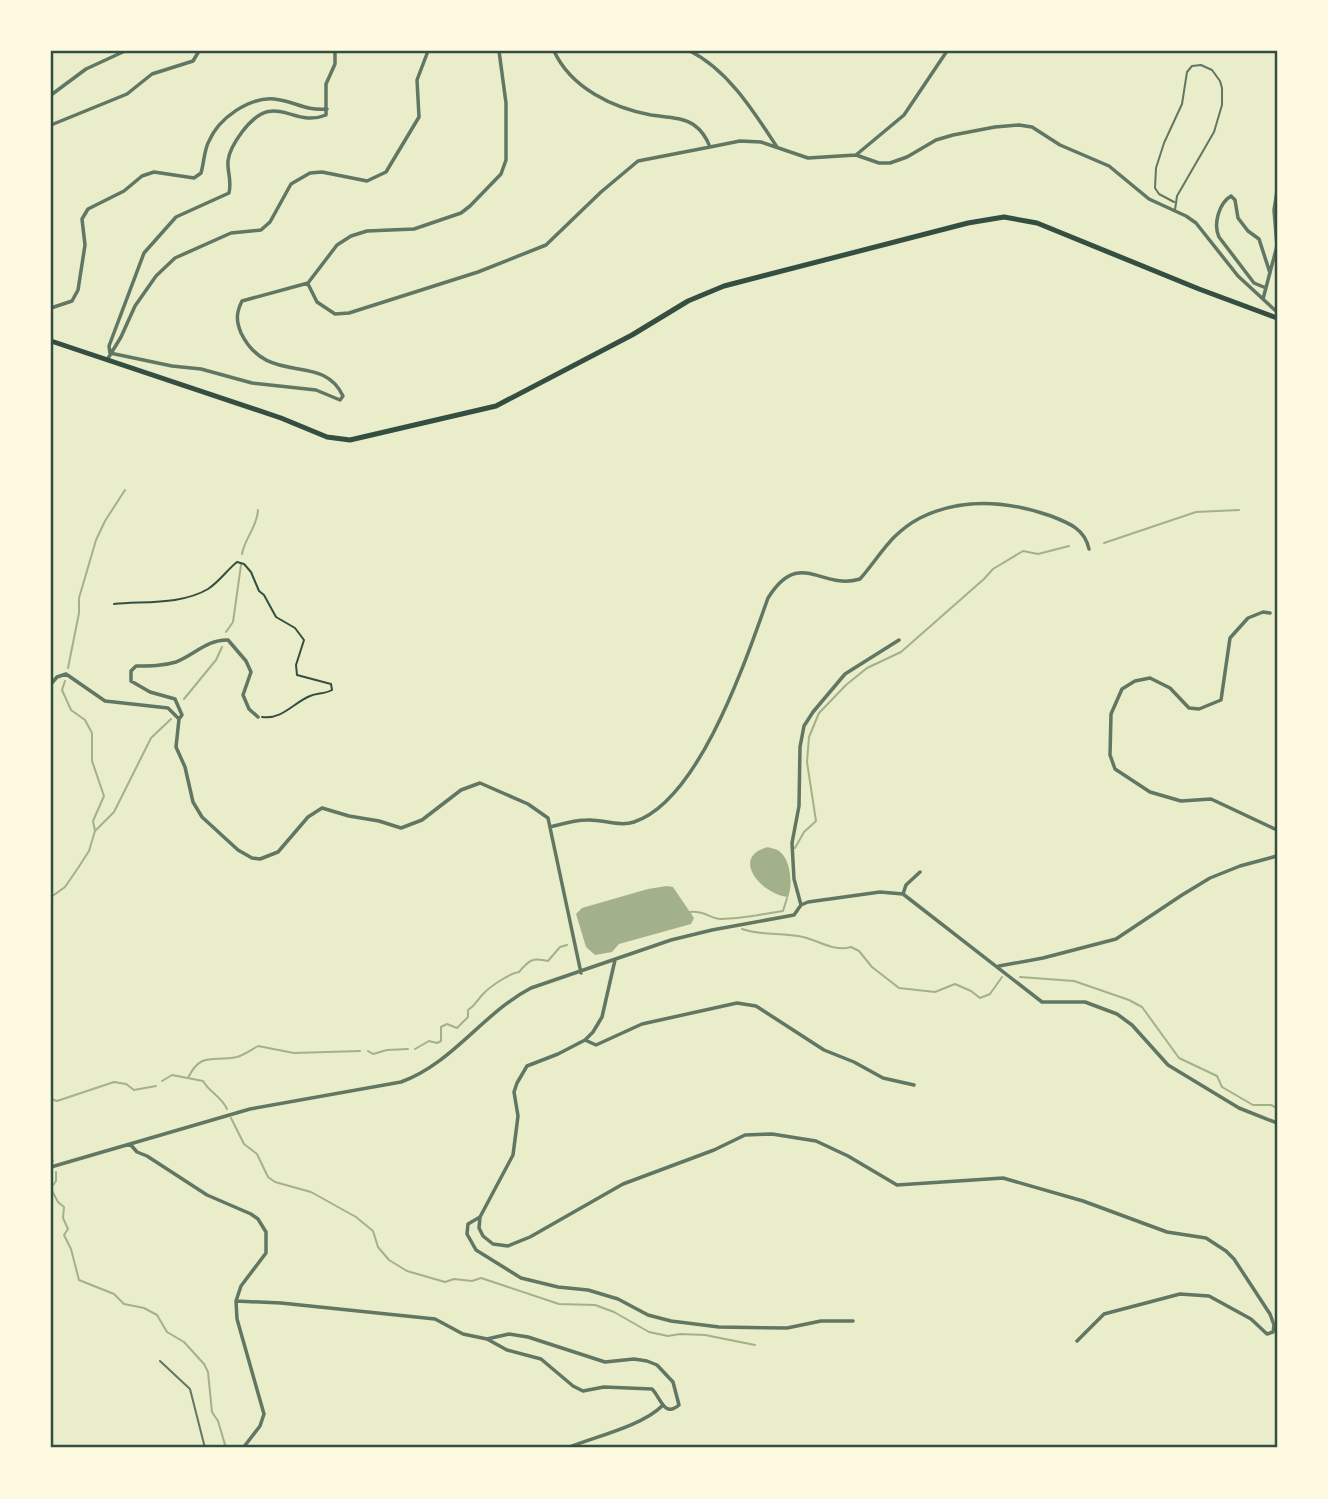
<svg xmlns="http://www.w3.org/2000/svg" width="1328" height="1499" font-family="'DejaVu Sans',sans-serif">
	<style>
		.water { fill: #a3b18a }
		.lines { fill: none; stroke-linecap: round; stroke-linejoin: round }
		.stream { stroke: #a3b18a; stroke-width: 2 }
		.path { stroke: #344e41; stroke-width: 2 }
		.service { stroke: #617663; stroke-width: 2 }
		.minor { stroke: #617663; stroke-width: 3.5 }
		.secondary { stroke: #344e41; stroke-width: 5 }
		.neatline { fill: none; stroke: #344e41; stroke-width: 2.5 }
	</style>
	<rect width="100%" height="100%" fill="#e9edc9"/>
	<!-- water -->
	<path class="water" d="M768 847C770 848 777 849 779 851 791 859 793 886 788 897 762 895 729 857 768 847Z
		M667 886 673 887 694 918 691 924 619 944 612 952 595 955 586 947 576 914 582 908 648 889Z"/>
	<g class="lines">
		<!-- stream -->
		<path class="stream" d="M1104 543 1196 512 1239 510
			M242 554C245 537 257 528 258 510
			M226 632 233 622 241 565
			M68 668 79 613V598L96 540 105 521 125 490
			M65 681 62 690 71 710 85 720 92 733V761L104 796 93 821 95 831
			M184 699 216 660 222 647
			M795 848 804 832 816 821 807 762 809 737 819 713 846 685 867 668 901 652 984 579 993 569 1023 551 1038 554 1069 546
			M51 897 65 887 78 868 89 851 95 831 114 812 151 738 171 719
			M690 912C705 910 709 919 721 919 742 919 762 914 783 911L787 898
			M742 929C761 936 783 932 803 937 820 941 834 952 851 947L859 951 872 967 899 988 935 992 955 984 971 991 980 998 990 994 1002 977
			M1020 977 1074 981 1129 1000 1142 1007 1179 1058 1217 1076 1222 1087 1253 1105H1271L1277 1108
			M415 1049 429 1041 437 1043 441 1041V1027L447 1024 457 1028 468 1017V1010C476 1005 477 1000 484 993 491 986 510 973 519 972 529 960 533 957 548 961L560 947 567 945
			M368 1051 373 1054 387 1050 408 1049
			M188 1078C201 1051 213 1062 237 1057 244 1055 251 1050 258 1046L294 1053 360 1051
			M162 1081 172 1075 203 1081C210 1093 221 1096 227 1109
			M51 1099 57 1101 114 1082 126 1084 134 1090 156 1086
			M231 1118 244 1144 257 1154 268 1177 275 1182 311 1192 356 1217 373 1231 378 1247 389 1260 407 1271 445 1282 454 1279 472 1281 481 1278 559 1304 595 1305 614 1312 649 1332 668 1336 680 1334 705 1335 755 1345
			M51 1157 53 1161
			M51 1188 56 1181V1172
			M51 1189 58 1202 64 1207 63 1218 68 1229 64 1235 71 1249 79 1280 114 1294 124 1304 144 1308 157 1315 167 1332 184 1342 204 1364 208 1372 212 1412 218 1421 226 1448"/>
		<!-- path -->
		<path class="path" d="M114 604C144 601 181 605 208 589 219 582 227 570 237 562L244 564 251 572 259 591 264 595 276 617 295 628 304 640 296 665 297 675 331 684 332 690C325 694 317 693 310 696 293 703 282 720 262 717"/>
		<!-- service -->
		<path class="service" d="M1174 202 1159 194 1155 188 1156 168 1164 143 1182 104 1187 72 1192 66 1201 65 1212 70 1220 81 1222 88V105L1214 132 1177 196 1175 210
			M160 1361 190 1389 205 1448"/>
		<!-- minor -->
		<path class="minor" d="M335 51V64L326 84V115C292 129 275 88 242 132 236 140 229 150 228 161 227 173 232 178 229 193L176 217 144 253 109 346 110 353 172 366 201 369 252 383 316 390 340 400 343 396C322 351 268 388 241 333 236 321 236 313 242 301L308 283 337 245 351 236 367 231 414 229 461 213 470 206 501 174 506 160V103L499 51
			M554 51C571 88 613 108 651 115 664 117 683 117 694 125 701 130 707 139 710 147L740 141 761 142 808 158 856 155 879 163H890L907 157 936 140 953 135 995 127 1019 125 1032 127 1060 145 1109 166 1149 199 1186 216 1196 223 1238 276 1277 312
			M690 51C728 70 754 112 777 147
			M51 95 86 69 125 51
			M51 125 127 94 152 74 193 61 199 51
			M856 155 904 115 947 51
			M308 284 317 302 335 314 349 313 478 272 546 245 601 192 638 161 710 147
			M1266 288 1254 283 1219 237C1213 224 1219 203 1231 196L1235 200 1238 218 1248 231 1259 239 1270 273
			M1263 299 1277 246 1274 210 1277 191
			M51 308 72 301 78 290 85 245 82 219 88 209 124 191 142 176 154 172 194 178 201 173C204 163 204 150 209 141 219 118 249 97 274 99 295 101 304 111 327 109
			M107 360 121 337 135 306 156 276 175 258 231 233 261 230 270 222 291 184 310 173 322 172 367 181 386 172 419 117 417 80 428 51
			M1270 613 1263 612 1248 618 1230 638 1221 700 1199 709 1189 708 1170 688 1150 678 1135 681 1122 689 1111 714 1110 755 1115 769 1150 792 1181 801 1211 799 1277 830
			M51 684 57 677 66 674 105 701 168 708 179 719 176 747 185 767 193 802 202 817 238 850 252 858 260 859 278 852 308 817 322 808 349 816 379 821 401 828 422 820 461 790 480 783 528 804 548 818 581 973
			M179 719 182 715 175 699 150 692 131 681V671L136 666C150 666 163 666 176 662 194 655 208 639 228 640L246 661 251 672 243 695 249 709 258 717
			M550 827C562 824 574 820 587 820 602 819 619 827 634 822 700 800 746 659 768 598 800 547 821 591 860 579 881 555 890 534 920 518 962 497 1008 501 1051 516 1069 523 1085 529 1089 549
			M903 894 906 885 920 872
			M801 905 794 879 792 843 799 806 800 747 804 726 813 712 845 674 899 640
			M615 960 602 1017 593 1032 585 1040 558 1054 527 1066 517 1083 514 1092 518 1116 513 1155 480 1217 479 1228 483 1236 493 1244 508 1246 530 1237 623 1184 714 1150 745 1135 772 1134 816 1141 848 1156 897 1185 1003 1178 1083 1201 1167 1232 1206 1238 1226 1251 1234 1259 1270 1314 1274 1325 1273 1332 1267 1334 1251 1319 1209 1296 1180 1294 1104 1314 1077 1341
			M999 966 1043 958 1116 939 1182 895 1210 878 1240 866 1277 856
			M585 1040 596 1045 642 1024 737 1003 756 1006 824 1050 854 1062 883 1078 914 1085
			M130 1144 137 1152 147 1156 207 1195 251 1214 258 1219 266 1232V1253L241 1286 236 1301 237 1319 264 1414 260 1426 243 1448
			M51 1167 250 1109 401 1082C453 1063 483 1013 531 988L671 940 712 930 794 915 801 905 808 902 880 892 903 894 1042 1002H1085L1117 1014 1132 1025 1168 1065 1239 1108 1277 1123
			M480 1217 468 1224 467 1234 476 1250 521 1278 558 1287 588 1290 618 1299 648 1315 671 1321 719 1327 787 1328 821 1321H853
			M236 1301 281 1303 435 1319 463 1334 487 1339 509 1334 528 1337 605 1362 634 1359 647 1361 657 1365 673 1382 679 1405C664 1418 661 1398 652 1389L604 1387 583 1391 573 1386 541 1359 507 1350 487 1339
			M567 1448C594 1437 642 1426 662 1406"/>
		<!-- secondary -->
		<path class="secondary" d="M51 341 281 418 327 437 350 440 496 406 632 335 688 301 724 286 968 223 1004 217 1037 223 1199 289 1277 318"/>
	</g>
	<!-- border -->
	<rect width="1328" height="1499" fill="none" stroke="#fefae0" stroke-width="105"/>
	<rect x="52" y="52" width="1224" height="1394" class="neatline"/>
</svg>
